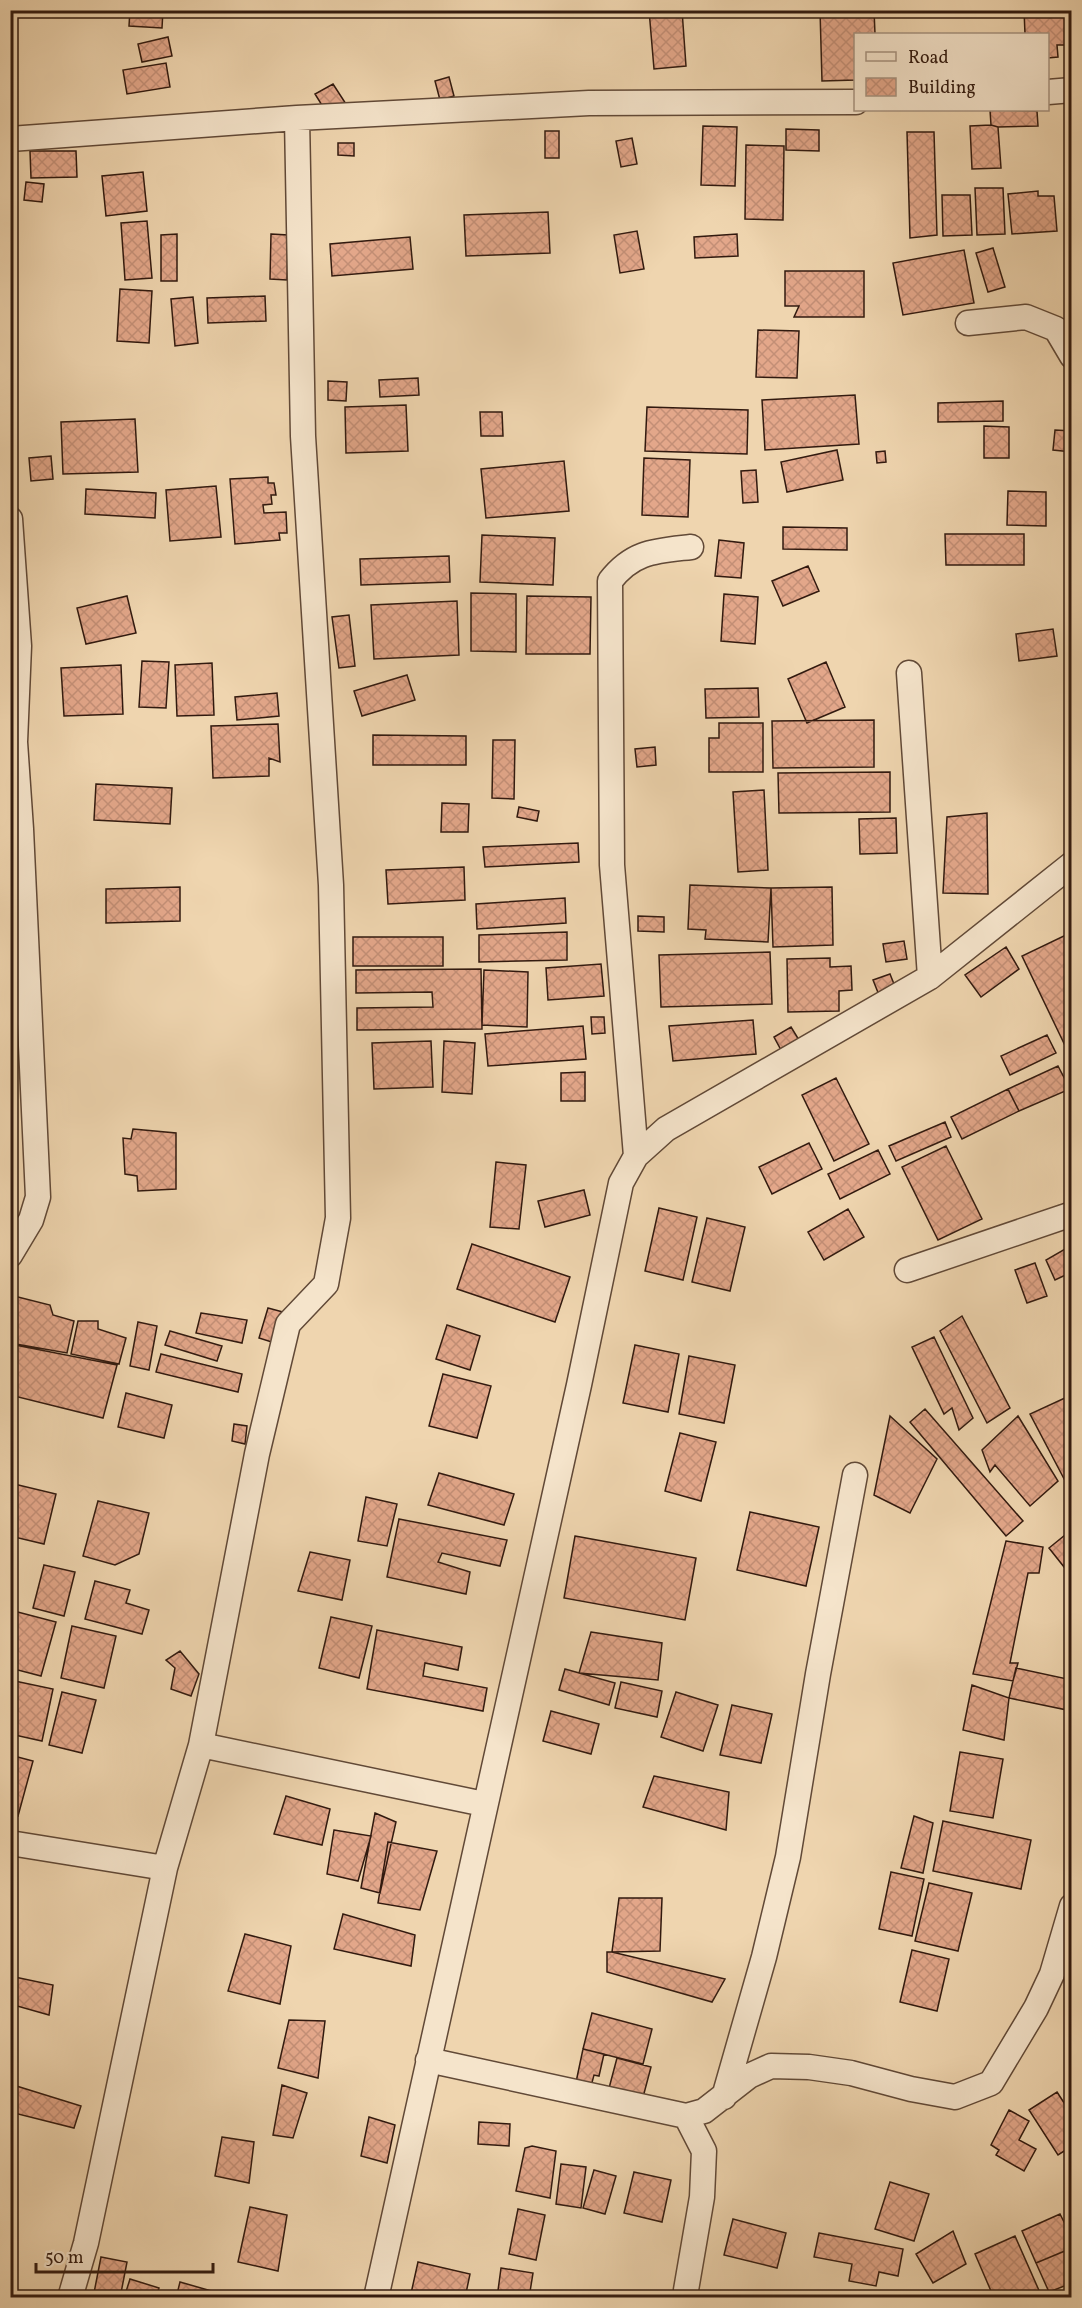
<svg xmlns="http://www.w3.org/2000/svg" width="1082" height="2308" font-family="Vollkorn,serif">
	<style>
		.building { fill: url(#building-cross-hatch); stroke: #321a0f; stroke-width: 1.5 }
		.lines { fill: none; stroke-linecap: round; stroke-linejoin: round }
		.street-casing { stroke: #614937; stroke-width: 27 }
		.street { stroke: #f5e4cb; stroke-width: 24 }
	</style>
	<defs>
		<pattern id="building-cross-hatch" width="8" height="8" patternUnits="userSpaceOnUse" patternTransform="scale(1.5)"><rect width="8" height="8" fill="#e3a78a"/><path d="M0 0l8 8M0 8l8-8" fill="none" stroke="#c38f76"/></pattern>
	</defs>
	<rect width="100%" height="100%" fill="#efd5af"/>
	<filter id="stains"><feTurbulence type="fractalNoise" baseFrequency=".00333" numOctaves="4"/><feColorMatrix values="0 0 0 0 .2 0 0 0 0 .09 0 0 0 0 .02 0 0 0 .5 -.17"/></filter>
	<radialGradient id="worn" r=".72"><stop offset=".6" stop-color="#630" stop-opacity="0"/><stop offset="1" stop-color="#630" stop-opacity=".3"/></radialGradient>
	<!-- building -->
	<path class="building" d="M130 10H163L162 28 129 26Z
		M649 10H682L686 66 654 69Z
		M820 10H874L875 34H856V80L822 81Z
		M1024 10H1070L1071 45H1057L1058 57 1048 58V34H1025Z
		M168 37 172 56 142 62 138 44Z
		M166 63 170 87 127 94 123 70Z
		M449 77 454 96 440 100 435 81Z
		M333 84 346 104 328 115 315 94Z
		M990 110 1037 111 1038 126 998 127 991 125Z
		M991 125 998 127 1001 168 972 169 970 126Z
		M703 126 737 127 735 186 701 185Z
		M786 129 819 130V151L786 150Z
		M545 131H559V158H545Z
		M907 132H934L937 235 910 238Z
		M632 138 637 164 621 167 616 141Z
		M338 143H354V156L338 155Z
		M746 145 784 146 783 220 745 219Z
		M30 151H76L77 177 31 178Z
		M143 172 147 211 106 216 102 176Z
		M26 182 44 184 42 202 24 200Z
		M975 188H1003L1005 234 977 235Z
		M1038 191V196H1054L1057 231 1012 234 1008 194Z
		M942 195H970L972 235 943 236Z
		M548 212 550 253 466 256 464 215Z
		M147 221 152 278 125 280 121 223Z
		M637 231 644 269 620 273 614 235Z
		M177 234V281H161V235Z
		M271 234 288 235 287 280 270 279Z
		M737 234 738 256 695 258 694 237Z
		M410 237 413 269 332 276 330 244Z
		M993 248 1005 287 988 292 976 253Z
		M964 250 974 303 903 315 893 263Z
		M785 271H864V317H794L799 306H785Z
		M120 289 152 291 149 343 117 341Z
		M265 296 266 321 208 323 207 298Z
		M193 297 198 343 175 346 171 299Z
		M758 330 799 331 797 378 756 377Z
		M418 378 419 395 380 397 379 380Z
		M328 381 347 382 346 401 328 400Z
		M855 395 859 444 765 450 762 400Z
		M1003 401V421L938 422V403Z
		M406 405 408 451 346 453 345 407Z
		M647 407 748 410 747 454 645 451Z
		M480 412H502L503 436H481Z
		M135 419 138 472 63 474 61 422Z
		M984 426 1009 427V458H984Z
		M1055 430 1072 431V452L1053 450Z
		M837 450 843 480 787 492 781 462Z
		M885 451 886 462 877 463 876 452Z
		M51 456 53 479 31 481 29 458Z
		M644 458 690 460 688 517 642 515Z
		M564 461 569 511 486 518 481 469Z
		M756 470 758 502 743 503 741 471Z
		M268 477V483H274L276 495H271L272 504 263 505 264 513 286 512 287 533H279L280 540 235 544 230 479Z
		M216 486 221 537 170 541 166 490Z
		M86 489 156 493 155 518 85 514Z
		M1008 491 1046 492V526L1007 525Z
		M1069 506H1072V554H1069Z
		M783 527 847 528V550L783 549Z
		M945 534H1024V565H946Z
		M482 535 555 538 553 585 480 582Z
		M719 540 744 543 741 578 715 576Z
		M449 556 450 582 361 585 360 559Z
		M808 566 819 591 783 606 772 581Z
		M471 593 516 594V652L471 651Z
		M724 594 758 597 755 644 721 641Z
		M127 596 136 633 86 644 77 608Z
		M527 596 591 597 590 654H526Z
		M457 601 459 655 374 659 371 605Z
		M349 615 355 666 339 668 332 617Z
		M1053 629 1057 656 1019 661 1016 634Z
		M142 661 169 662 166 708 139 707Z
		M826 662 845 707 807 723 788 679Z
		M212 663 214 715 177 716 175 665Z
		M121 665 123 714 64 716 61 668Z
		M407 675 415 700 362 716 354 691Z
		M758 688 759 717 706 718 705 689Z
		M277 693 279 716 237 720 235 697Z
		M874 720V767L773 768 772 721Z
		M719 723H763V772H709V738H719Z
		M278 724 280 762 269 758V776L213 778 211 726Z
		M373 735 466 736V765H373Z
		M493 740H515L514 799 492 798Z
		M655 747 656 765 637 767 635 749Z
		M890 772V812L779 813 778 773Z
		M1065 779H1072V809H1069Z
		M96 784 172 788 170 824 94 820Z
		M764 790 768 870 738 872 733 792Z
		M442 803 469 804 468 832H441Z
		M519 807 539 811 537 821 517 817Z
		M987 813 988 894 943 893 947 817Z
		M896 818 897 853 860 854 859 819Z
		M578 843 579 862 485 867 483 847Z
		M464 867 465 900 388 904 386 870Z
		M690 885 771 888 768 942 705 939 706 930 688 929Z
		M180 887V921L106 923V889Z
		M832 887 833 945 773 947 771 888Z
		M565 898 566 923 477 929 476 904Z
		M638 916 664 917V932L638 931Z
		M567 932V960L479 962V935Z
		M1068 934 1072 942 1071 1058 1022 956Z
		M353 937H443V966H353Z
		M904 941 907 959 886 962 883 944Z
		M1006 947 1019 969 981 997 965 975Z
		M770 952 772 1004 661 1007 659 955Z
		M830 958V967L851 966 852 990 839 991V1011L788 1012 787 959Z
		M601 964 604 996 548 1000 546 968Z
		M481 969 482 1029 357 1030V1008L433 1007 432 992 356 993V970Z
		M484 970 528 972 527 1027 482 1025Z
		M890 974 896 989 879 995 873 980Z
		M591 1017H604L605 1033 592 1034Z
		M753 1020 756 1054 673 1061 669 1026Z
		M583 1026 586 1059 488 1066 485 1034Z
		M791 1027 799 1040 781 1050 774 1037Z
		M1047 1035 1056 1053 1010 1075 1001 1056Z
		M431 1041 433 1087 374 1089 372 1043Z
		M444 1041 475 1043 472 1094 442 1092Z
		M1058 1066 1070 1089 1019 1111 1008 1089Z
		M585 1072V1101H561V1073Z
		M836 1078 869 1144 834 1161 802 1095Z
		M1008 1089 1019 1111 962 1139 951 1117Z
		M945 1122 951 1137 896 1161 889 1146Z
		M133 1129 176 1133V1189L138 1191 137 1176 125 1174 123 1138 131 1139Z
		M809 1143 822 1169 772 1194 759 1167Z
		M946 1146 982 1219 938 1240 902 1167Z
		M878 1150 890 1174 840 1199 828 1174Z
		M496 1162 526 1165 519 1229 490 1227Z
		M584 1190 590 1215 545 1227 538 1201Z
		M659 1208 697 1217 683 1280 645 1271Z
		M848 1209 864 1237 824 1260 808 1232Z
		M707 1218 745 1227 730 1291 692 1282Z
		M472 1244 570 1277 555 1322 457 1289Z
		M1072 1245V1272L1055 1280 1046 1260Z
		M1035 1263 1047 1296 1027 1303 1015 1270Z
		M10 1295 50 1305 53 1315 74 1321 67 1353 10 1343Z
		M268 1308 283 1312 277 1332 278 1344 259 1338Z
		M201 1313 247 1320 242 1343 196 1333Z
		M962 1316 1010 1408 987 1423 940 1331Z
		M78 1321H98V1329L126 1338 119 1364 71 1354Z
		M138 1322 157 1326 149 1370 130 1366Z
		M447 1325 480 1336 470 1370 436 1359Z
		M170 1331 222 1346 217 1361 165 1345Z
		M934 1337 973 1418 959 1430 952 1408 944 1414 912 1347Z
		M10 1344 117 1365 103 1418 10 1395Z
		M635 1345 679 1354 668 1412 623 1403Z
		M161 1354 242 1374 238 1392 156 1372Z
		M689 1356 735 1365 724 1423 679 1414Z
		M443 1374 491 1386 477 1438 429 1426Z
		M126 1393 172 1405 164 1438 118 1427Z
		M1067 1397 1072 1407V1494L1030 1414Z
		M925 1409 1023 1521 1006 1536 910 1422Z
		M890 1416 937 1459 910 1513 874 1495Z
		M1018 1416 1058 1481 1030 1506 995 1465 990 1472 982 1450Z
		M234 1424 247 1426 245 1444 232 1441Z
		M680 1433 716 1442 701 1501 665 1491Z
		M439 1473 514 1494 504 1525 428 1505Z
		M10 1483 56 1494 44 1544 10 1536Z
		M366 1497 397 1504 387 1546 358 1541Z
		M98 1501 149 1513 139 1554 115 1565 83 1556Z
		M750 1512 819 1527 806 1586 737 1570Z
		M399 1519 507 1540 500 1566 442 1553 438 1562 470 1572 466 1594 387 1577Z
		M1070 1531 1072 1533V1577L1049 1548Z
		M575 1536 696 1558 685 1620 564 1598Z
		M1006 1541 1043 1547 1039 1573H1028L1010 1663H1018L1013 1681 973 1674Z
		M310 1552 350 1560 342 1600 298 1591Z
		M44 1565 75 1572 64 1616 33 1608Z
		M95 1581 130 1590 126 1603 149 1610 142 1634 85 1619Z
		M10 1610 56 1622 41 1676 10 1668Z
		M331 1617 372 1626 359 1678 319 1668Z
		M72 1626 116 1636 104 1688 61 1678Z
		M377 1630 462 1647 458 1670 425 1663 423 1676 487 1688 483 1711 367 1689Z
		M591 1632 662 1643 658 1680 579 1673Z
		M180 1651 199 1674 191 1696 171 1689 175 1668 166 1660Z
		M1016 1668 1072 1680 1067 1710 1009 1698Z
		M565 1669 615 1683 609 1705 559 1690Z
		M10 1680 53 1689 42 1741 10 1734Z
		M621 1682 662 1691 657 1717 615 1708Z
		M972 1685 1009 1698 1004 1740 963 1730Z
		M62 1692 96 1700 82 1753 49 1745Z
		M676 1692 718 1705 703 1751 661 1737Z
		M732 1705 772 1714 761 1763 720 1755Z
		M551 1711 599 1724 591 1754 543 1741Z
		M960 1752 1003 1759 993 1818 950 1811Z
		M10 1755 33 1761 18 1816 10 1814Z
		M654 1776 729 1792 726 1830 643 1807Z
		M286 1796 330 1809 322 1845 274 1834Z
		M375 1813 396 1822 380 1893 361 1888Z
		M914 1816 933 1823 923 1873 901 1868Z
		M943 1821 1031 1840 1021 1889 933 1871Z
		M334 1830 371 1836 358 1881 327 1874Z
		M388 1842 437 1851 420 1910 378 1903Z
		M891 1872 924 1879 912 1936 879 1929Z
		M929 1883 972 1893 958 1951 915 1941Z
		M619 1898H662L660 1951 612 1952Z
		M343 1914 415 1935 411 1966 334 1949Z
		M245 1934 291 1946 280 2004 228 1991Z
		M912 1950 949 1959 937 2011 900 2002Z
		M607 1952H612L725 1979 712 2002 607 1972Z
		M10 1976 53 1985 49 2015 10 2004Z
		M592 2013 652 2029 643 2064 583 2049Z
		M289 2020 325 2021 318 2078 278 2068Z
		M583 2049 604 2054 599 2076 594 2075 590 2090 575 2087Z
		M617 2058 651 2067 642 2101 608 2092Z
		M10 2084 81 2106 74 2128 10 2112Z
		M282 2085 307 2093 293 2138 273 2135Z
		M1057 2092 1072 2115V2146L1058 2155 1029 2110Z
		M1009 2110 1029 2121 1019 2140 1036 2149 1024 2171 996 2155 999 2150 991 2145Z
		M369 2117 395 2125 387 2163 361 2156Z
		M479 2122 510 2124 509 2146 478 2144Z
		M222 2137 254 2142 249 2183 215 2176Z
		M532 2146 556 2151 550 2198 516 2191 525 2148Z
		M561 2164 586 2167 581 2208 556 2204Z
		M594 2170 616 2176 605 2214 583 2208Z
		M634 2172 671 2180 662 2222 624 2213Z
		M890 2182 929 2194 914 2241 875 2229Z
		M250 2207 287 2215 278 2271 238 2262Z
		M518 2209 545 2215 536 2260 509 2254Z
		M1060 2214 1072 2238V2248L1036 2263 1022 2231Z
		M733 2219 786 2233 777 2268 724 2255Z
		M953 2231 966 2264 933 2283 916 2254Z
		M819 2233 903 2249 898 2276 879 2272 876 2286 849 2281 852 2264 814 2257Z
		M1015 2236 1041 2295 1035 2298H994L975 2254Z
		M1072 2248V2283L1049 2292 1036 2263Z
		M101 2257 127 2262 120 2298H93Z
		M418 2262 470 2274 465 2298H410Z
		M501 2268 533 2273 529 2298H497Z
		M130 2279 159 2288 156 2298H124Z
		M180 2282 215 2292 213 2298H176Z"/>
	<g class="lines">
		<defs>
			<path id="street" d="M1048 92 1072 90
				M10 139 297 118 589 103 856 102
				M968 323 1026 317 1056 329 1072 356
				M10 519 19 646 15 742 21 829 38 1197 31 1220 10 1255
				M909 673 930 977
				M636 1156 612 865 610 581C633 551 656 551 691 547
				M907 1270 1072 1214
				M201 1745 484 1804
				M10 1843 165 1868
				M428 2060 686 2116 704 2111 749 2076 771 2066 809 2067 851 2073 911 2089 955 2097 991 2083 1036 2008 1052 1974 1072 1906
				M724 2097 764 1957 788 1857 818 1674 855 1475
				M686 2116 704 2151 702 2197 686 2290 688 2298
				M70 2298 86 2243 165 1868 201 1745 257 1454 288 1324 326 1284 338 1218 331 885 303 436 297 118
				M376 2298 579 1385 621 1183 636 1156 666 1129 930 977 1072 864"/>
		</defs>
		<!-- street casing -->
		<use href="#street" class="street-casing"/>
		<!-- street -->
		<use href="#street" class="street"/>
	</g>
	<!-- margin -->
	<rect width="1082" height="2308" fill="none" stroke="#efd5af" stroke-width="36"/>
	<rect x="12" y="12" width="1058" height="2284" fill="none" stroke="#321a0f" stroke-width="3"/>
	<rect x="18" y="18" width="1046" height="2272" fill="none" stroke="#321a0f" stroke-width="1.5"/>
	<!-- legend -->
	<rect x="854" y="33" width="195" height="78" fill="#f5e4cb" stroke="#a79380" stroke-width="1.5"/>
	<rect x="866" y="52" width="30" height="9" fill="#f5e4cb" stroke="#a79380" stroke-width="1.5"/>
	<text x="908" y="63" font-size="18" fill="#321a0f">Road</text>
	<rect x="866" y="78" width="30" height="18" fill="url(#building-cross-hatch)" stroke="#a79380" stroke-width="1.5"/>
	<text x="908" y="93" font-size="18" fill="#321a0f">Building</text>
	<!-- scale -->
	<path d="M36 2263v9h177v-9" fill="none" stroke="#321a0f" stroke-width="3"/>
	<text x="45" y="2263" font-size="18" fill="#321a0f" stroke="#f5e4cb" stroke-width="4.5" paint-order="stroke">50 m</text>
	<rect width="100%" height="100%" filter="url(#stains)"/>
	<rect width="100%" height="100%" fill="url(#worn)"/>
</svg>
